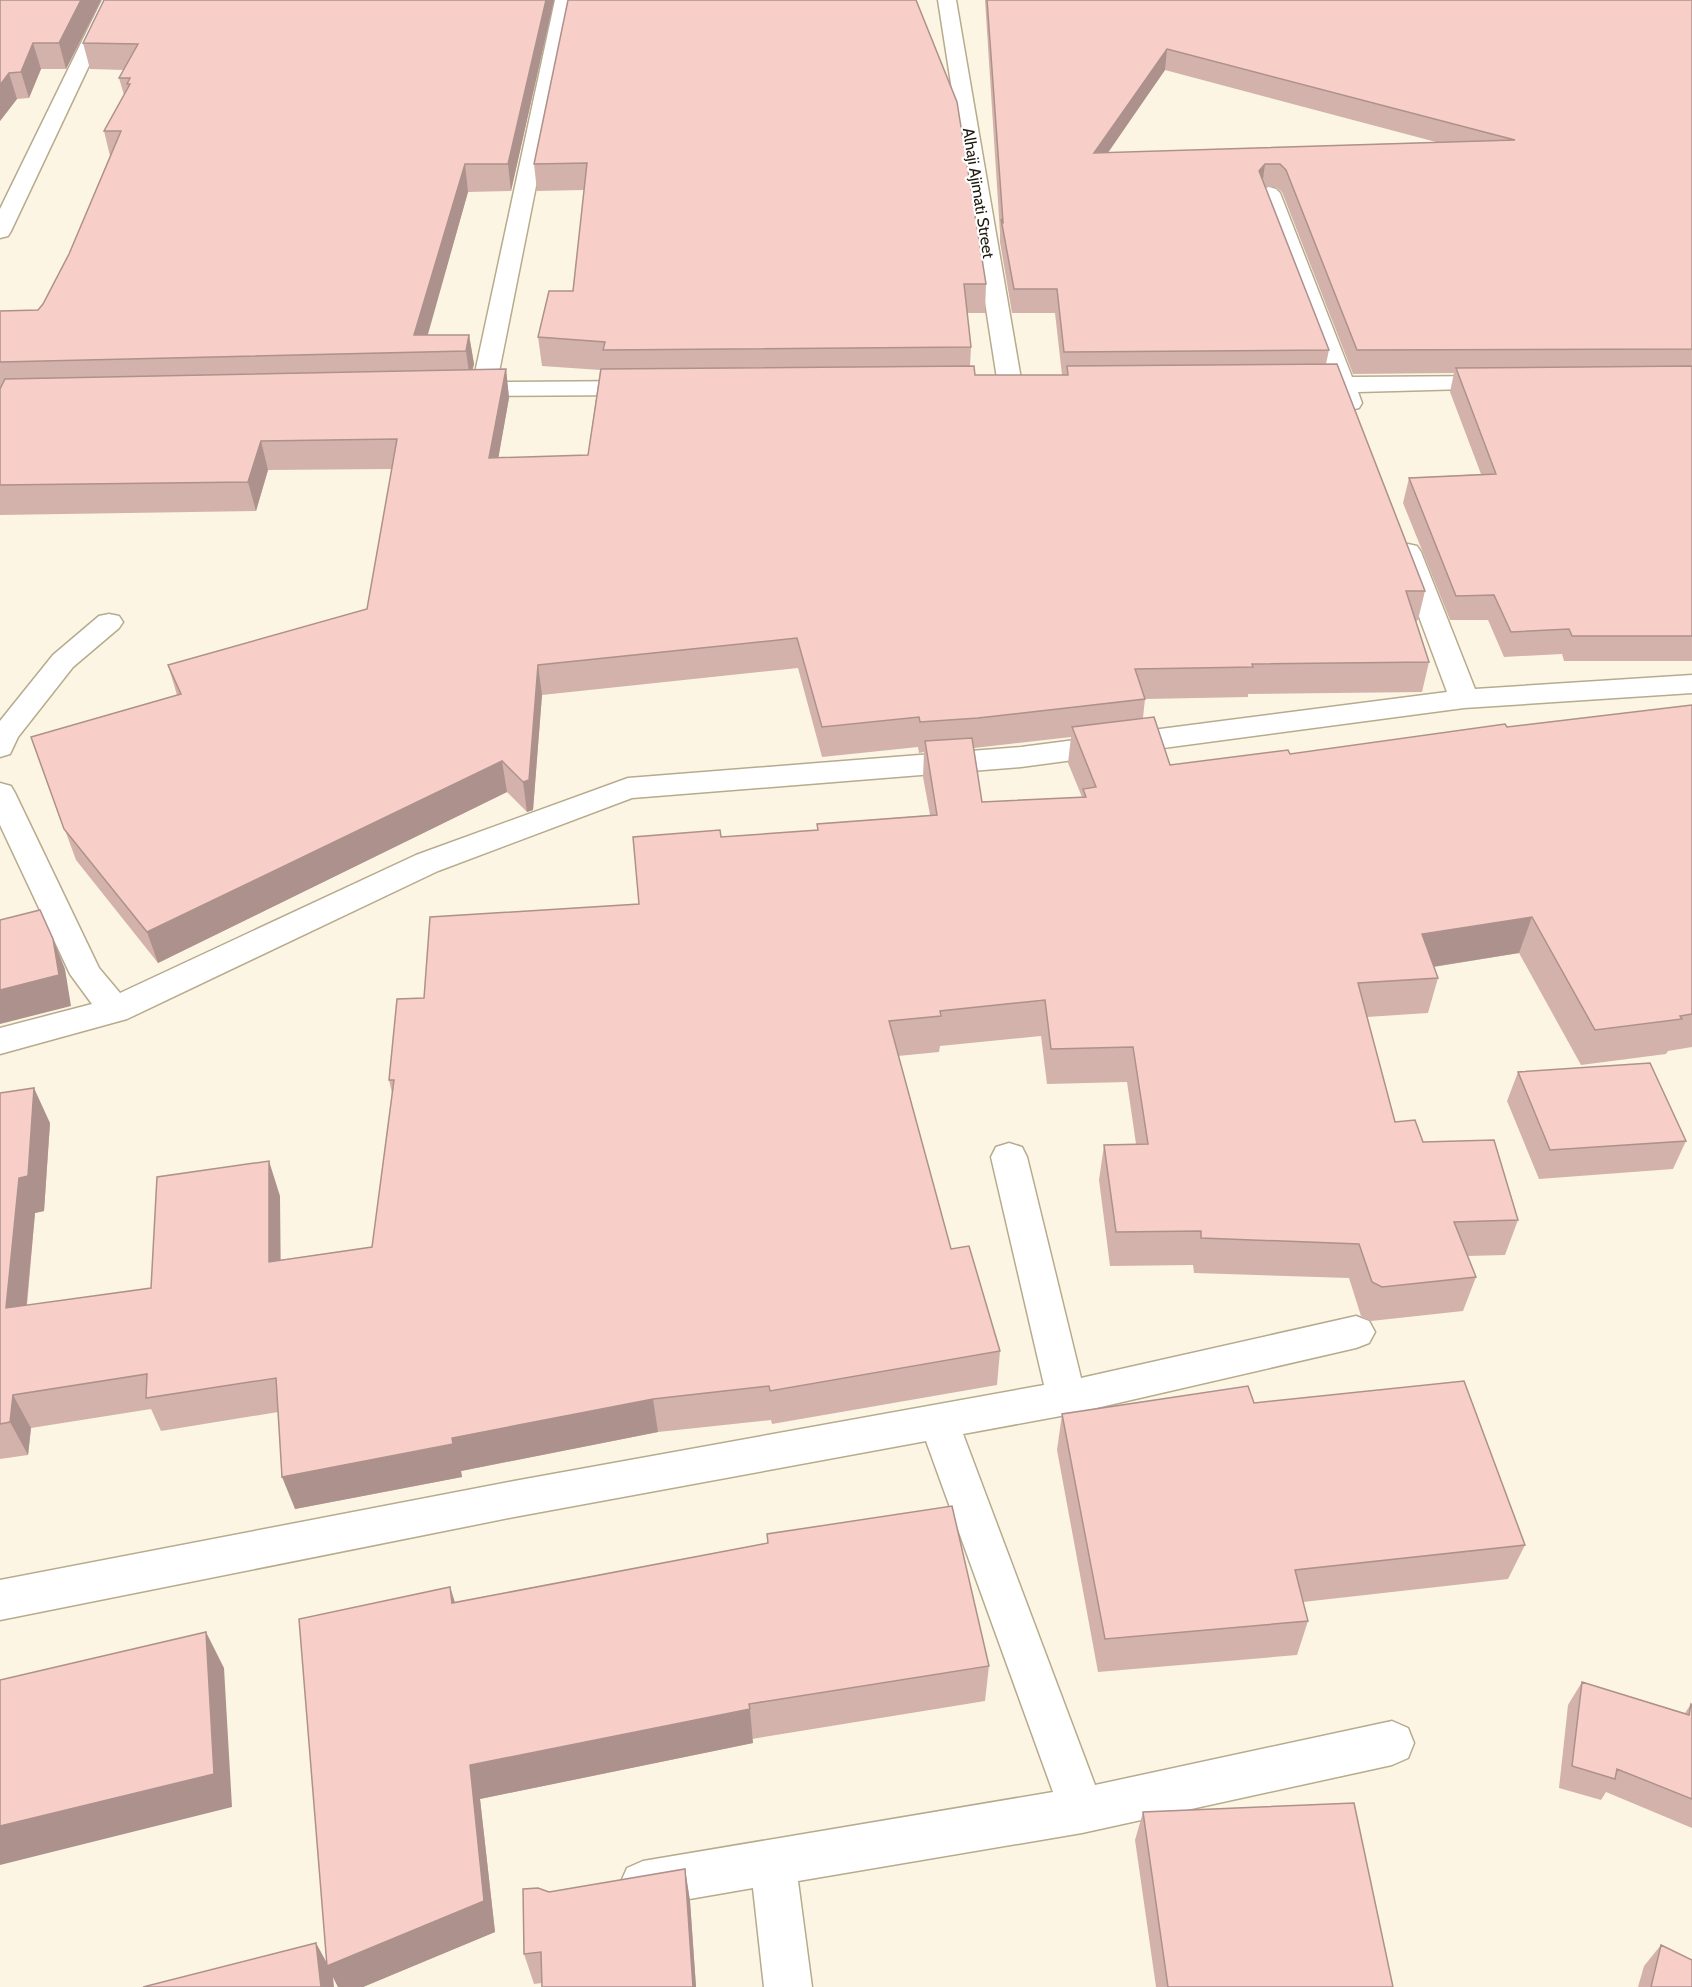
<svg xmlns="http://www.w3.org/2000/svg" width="1692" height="1987" font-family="Cabin,sans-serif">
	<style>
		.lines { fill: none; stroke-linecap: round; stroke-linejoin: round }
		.minor-casing { stroke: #b7ab8d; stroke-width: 3 }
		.minor { fill: #fff; fill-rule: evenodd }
		.wall { fill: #d4b2ac; fill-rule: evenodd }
		.shaded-wall { fill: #ad918c }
		.building { fill: #f7cfc8; stroke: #ad918c; stroke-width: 1.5; fill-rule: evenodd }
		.labels { text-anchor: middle; stroke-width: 4.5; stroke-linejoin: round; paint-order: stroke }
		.far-street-label { font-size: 16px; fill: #1e190e; stroke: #fff }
	</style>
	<rect width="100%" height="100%" fill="#fdf5e3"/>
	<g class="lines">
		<defs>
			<path id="minor" d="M102 0H120L11 231 8 236 0 238V209Z
				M555 0H573L497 382 643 381 651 383 655 388 651 393 643 395 464 396 455 394 452 389 455 384 473 382Z
				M938 0H956L1022 385 1018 390 1010 392 1002 390 998 385Z
				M1269 187 1276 189 1280 193 1352 377 1495 376 1503 378 1507 383 1503 388 1358 392 1362 403 1359 408 1350 410 1341 408 1334 392 1293 390 1289 385 1293 380 1328 378 1258 193 1262 189Z
				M1408 544 1417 546 1421 552 1475 689 1692 675V693L1464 708 1021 767 632 798 438 871 127 1019 0 1054V1028L92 1004 70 974 0 825V783L11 786 15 793 99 968 120 993 416 855 628 778 1021 747 1447 692 1395 552 1399 546Z
				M109 614 119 616 123 622 119 628 73 667 18 737 10 754 0 757V721L53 655 99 616Z
				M1009 1143 1022 1147 1027 1157 1081 1378 1356 1316 1369 1321 1375 1332 1369 1343 1356 1348 1066 1415 963 1434 1095 1785 1392 1721 1408 1728 1414 1743 1408 1758 1392 1765 1082 1833 798 1881 812 1987H764L753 1888 643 1907 627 1900 620 1884 627 1868 643 1861 1053 1792 926 1441 514 1517 0 1620V1580L514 1481 1044 1385 991 1157 996 1147Z"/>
		</defs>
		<!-- minor casing -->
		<use href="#minor" class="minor-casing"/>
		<!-- minor -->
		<use href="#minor" class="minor"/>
	</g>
	<!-- wall -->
	<path class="wall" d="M0 0H101L66 69H41L29 98 17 99 0 121Z
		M554 0 511 191 468 192 427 335H469L474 364 472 370 506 369 509 398 498 458 588 455 600 370 542 366 538 337 573 291 584 190 537 191 534 164 568 0 986 284 985 313H967L971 347 970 367 975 375H1062L1055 313H1012L1000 242V233L985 0H1692V661H1564L1562 654 1504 657 1488 620H1450L1403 503 1409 478 1481 474 1450 392 1454 373 1353 374 1282 192 1276 187H1265L1329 350 1326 364 1425 591 1418 620 1416 621 1429 662 1422 692 1248 694V697L1145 699 1143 718 1170 765 1290 754 1692 705V1047L1668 1051 1666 1054 1581 1065 1519 953 1434 967 1438 978 1428 1013 1367 1017 1395 1122 1423 1142 1518 1220 1505 1255 1467 1256 1476 1277 1463 1311 1371 1321 1361 1316 1349 1278 1194 1273 1193 1265 1110 1266 1099 1180 1104 1145 1136 1144 1127 1082 1047 1084 1041 1036 940 1046 939 1052 898 1056 951 1249 1000 1351 997 1385 772 1424 771 1420 658 1432 461 1471 462 1477 295 1509 278 1412 161 1431 151 1409 31 1428 28 1455 0 1459V1093L50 1123 44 1211 35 1213 27 1306 151 1288 280 1196V1260L372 1247 392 1093 389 1080 424 998 639 904 721 837 817 830V824L930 815 923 777 924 752 919 753 918 747 822 757 798 668 542 695 533 810 527 812 507 792 158 963 76 860 31 737 177 695 168 665 367 609 392 469 268 470 256 511 0 515V311L38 310 43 304 69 254 110 156 104 131 124 95 119 78 124 70 90 69 83 43ZM1165 70 1436 142 1107 153ZM1071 737 1068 763 1082 797 982 802 974 748Z
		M1518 1072 1686 1141 1673 1169 1539 1179 1507 1101Z
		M1254 1403 1525 1545 1508 1579 1303 1602 1308 1621 1297 1655 1098 1672 1057 1450 1062 1414Z
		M767 1534 989 1666 985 1701 752 1739 753 1743 480 1799 495 1932 363 1987H338L326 1963 450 1587 455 1602 767 1543Z
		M1582 1682 1685 1713 1691 1704 1692 1705V1828L1606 1792 1601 1800 1559 1788 1568 1705Z
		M1143 1812 1393 1987H1156L1135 1840Z
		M685 1869 690 1901 696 1987H542V1983L534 1984 524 1954 549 1892Z
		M1661 1945 1692 1987H1638L1644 1966Z"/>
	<!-- shaded-wall -->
	<path class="shaded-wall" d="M81 0H101L66 69 59 43Z
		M546 0H554L511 191 508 164Z
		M33 43 41 69 29 98 21 72Z
		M1167 49 1165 70 1092 176 1094 153Z
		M9 73 17 99 0 121V85Z
		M465 164 468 192 423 352 414 335Z
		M1265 164 1262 187 1259 171Z
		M469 335 474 364 470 380 466 351Z
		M506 369 509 398 493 488 489 458Z
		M261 441 268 470 256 511 248 482Z
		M538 665 542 695 533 810 527 812 523 782Z
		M502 761 507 792 158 963 147 932Z
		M1532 917 1519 953 1412 970 1422 934Z
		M53 939 65 969 71 1006 0 1024V990Z
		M34 1088 50 1123 44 1211 35 1213 23 1342 6 1308 19 1178Z
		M269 1161 280 1196 281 1296 269 1262Z
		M13 1395 31 1428 28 1455 10 1422Z
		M653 1399 658 1432 461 1471 462 1477 295 1509 282 1477 452 1438Z
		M450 1587 461 1623 452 1603Z
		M206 1632 224 1668 232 1807 0 1865V1826Z
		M750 1709 753 1743 480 1799 495 1932 363 1987H338L333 1977 334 1987H321L316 1943 328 1965 470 1765Z
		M685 1869 690 1901 696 1987H693Z"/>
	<!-- building -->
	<path class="building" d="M0 0H81L59 43H33L21 72 9 73 0 85Z
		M104 0H546L508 164H465L414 335H469L466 351 0 362V311L38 310 43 304 69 254 121 131H104L130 84H127L130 78H119L138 44 83 43Z
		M568 0H916L957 102 986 284H964L971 347 603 350 605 342 538 337 549 291H573L587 163 534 164Z
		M987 0H1692V349L1357 350 1286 170 1280 164H1265L1259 171 1329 350 1064 352 1057 289H1014L1001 219 1003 222ZM1167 49 1515 140 1094 153Z
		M1337 364 1425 591H1406L1429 662 1252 664 1253 667 1135 669 1145 699 978 718 920 722 919 717 822 727 797 638 538 665 529 780 523 782 502 761 147 932 64 829 31 737 181 694 168 665 367 609 397 439 261 441 248 482 0 485V389L5 379 506 369 489 458 588 455 601 369 974 366 975 375H1068L1067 366Z
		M1692 366V636H1572L1569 629 1511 632 1494 595 1456 596 1409 478 1496 474 1456 368Z
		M1692 705V1014L1680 1016 1682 1019 1595 1030 1532 917 1422 934 1438 978 1358 983 1395 1122 1415 1120 1423 1142 1494 1140 1518 1220 1454 1222 1476 1277 1382 1287 1372 1282 1359 1244 1201 1238V1231L1116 1232 1104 1145 1148 1144 1133 1047 1051 1049 1045 1000 940 1011 941 1016 889 1021 951 1249 969 1246 1000 1351 770 1391 769 1386 653 1399 452 1438 453 1444 282 1477 276 1378 146 1398 147 1374 13 1395 10 1422 0 1424V1093L34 1088 28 1176 19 1178 6 1308 151 1288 157 1177 269 1161V1262L372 1247 394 1080H389L397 999 424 998 430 917 639 904 633 837 720 830 721 837 818 830 817 824 937 815 925 741 972 738 982 802 1086 797 1083 789 1096 787 1072 727 1154 717 1170 765 1288 750 1290 754 1505 724 1507 727Z
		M40 910 53 939 59 975 0 990V920Z
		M1650 1063 1686 1141 1550 1150 1518 1072Z
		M1464 1381 1525 1545 1295 1570 1308 1621 1105 1639 1062 1414 1248 1386 1254 1403Z
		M952 1506 989 1666 749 1704 750 1709 470 1765 484 1901 327 1966 299 1619 450 1587 452 1603 768 1543 767 1534Z
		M206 1632 214 1774 0 1826V1680Z
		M1582 1682 1689 1715 1691 1704 1692 1705V1799L1617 1769 1615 1779 1572 1766Z
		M1354 1803 1393 1987H1168L1143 1812Z
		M685 1869 693 1987H542L541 1952 524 1954 523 1889 538 1888 549 1892Z
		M316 1943 321 1987H143Z
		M1661 1945 1692 1960V1987H1651Z"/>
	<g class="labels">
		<!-- far-street labels -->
		<g class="far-street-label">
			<text transform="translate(979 193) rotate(81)" y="6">Alhaji Ajimati Street</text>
		</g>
	</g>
</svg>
